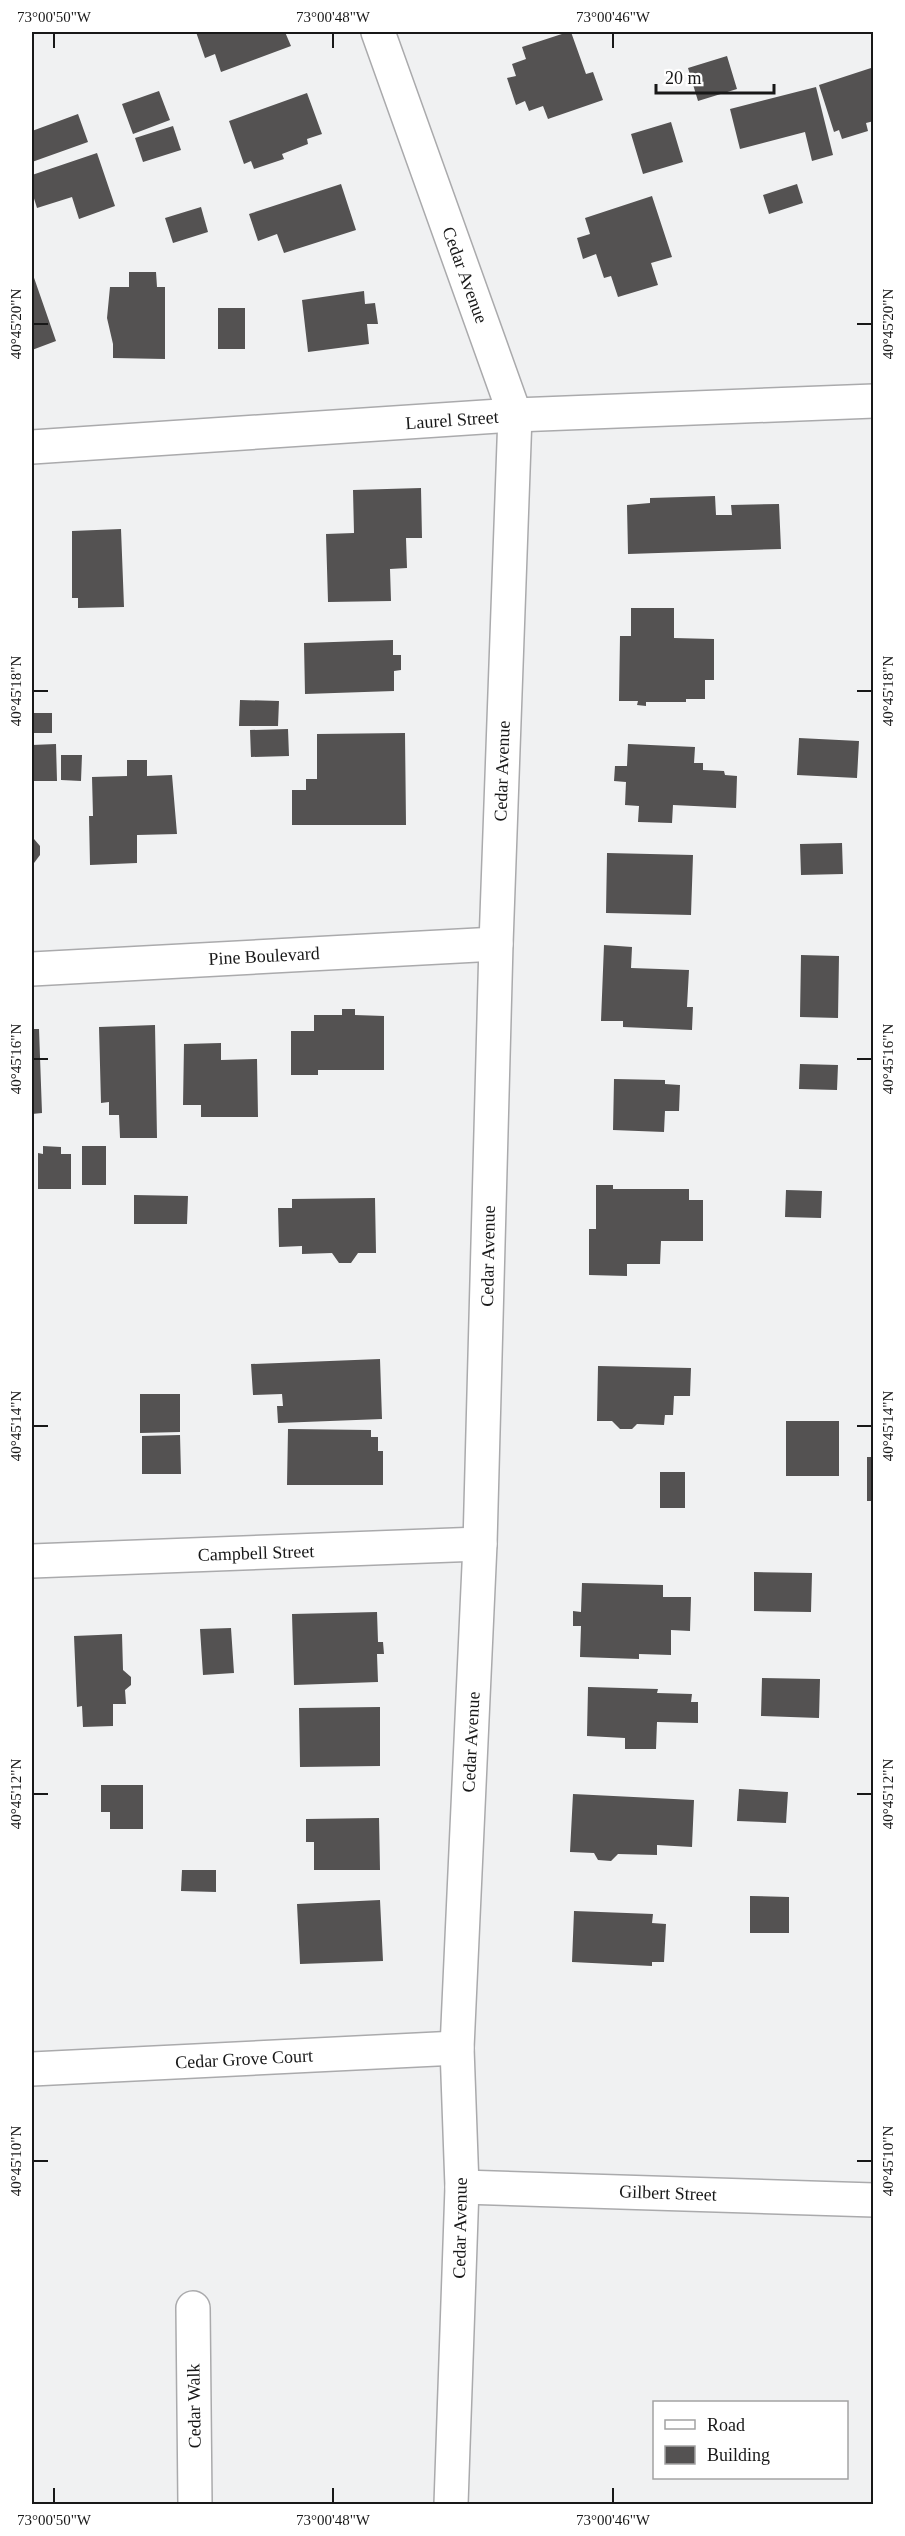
<svg xmlns="http://www.w3.org/2000/svg" width="905" height="2536" font-family="Georgia,serif">
	<style>
		.building { fill: #545252 }
		.lines { fill: none; stroke-linecap: round; stroke-linejoin: round }
		.street-casing { stroke: #aaaaac; stroke-width: 36 }
		.secondary-casing { stroke: #aaaaac; stroke-width: 36 }
		.street { stroke: #fff; stroke-width: 33 }
		.secondary { stroke: #fff; stroke-width: 33 }
		.ticks { fill: none; stroke: #181818; stroke-width: 2 }
		.labels { text-anchor: middle; stroke-width: 6; stroke-linejoin: round; paint-order: stroke }
		.street-label { font-size: 18px; fill: #181818; stroke: #fff }
		.neatline { fill: none; stroke: #181818; stroke-width: 2 }
		.ticks-label { font-size: 15px; text-anchor: middle; fill: #181818 }
	</style>
	<rect width="100%" height="100%" fill="#f0f1f2"/>
	<!-- building -->
	<path class="building" d="M196 32H285L291 46 221 72 215 54 205 58Z
		M568 32H571L586 74 593 72 603 100 548 119 543 106 529 111 525 101 516 105 507 78 516 76 512 64 526 59 522 47Z
		M727 56 737 89 698 101 688 68Z
		M871 68 874 75V121L866 123 868 131 842 139 839 130 834 132 819 85Z
		M816 87 833 155 812 161 805 132 740 149 730 109Z
		M159 91 170 120 133 134 122 104Z
		M307 93 322 134 307 139 308 144 282 154 284 159 254 169 251 161 244 164 229 121Z
		M78 114 88 142 32 162V131Z
		M671 122 683 162 643 174 631 134Z
		M173 126 181 150 143 162 135 138Z
		M97 153 115 206 79 219 72 197 37 208 32 192V175Z
		M341 184 356 230 284 253 277 234 258 241 249 214Z
		M797 184 803 203 769 214 763 195Z
		M652 196 672 257 651 263 658 285 618 297 611 276 604 278 596 254 583 259 577 238 590 234 585 218Z
		M201 207 208 232 173 243 165 218Z
		M32 272 56 341 32 350Z
		M129 272H156L157 287H165V359L113 358V344L107 318 110 287H129Z
		M364 291 365 304 375 303 378 324H367L369 344 308 352 302 300Z
		M218 308H245V349H218Z
		M421 488 422 538H406L407 568 390 569 391 601 328 602 326 534 354 533 353 490Z
		M715 496 716 515H732L731 505 779 504 781 549 628 554 627 505 650 503V498Z
		M121 529 124 607 78 608V598H72V531Z
		M631 608H674V638L714 639V680H705V699H686V702H646V706L637 705 638 701H619L620 636H631Z
		M393 640V655H401V670L394 671V691L305 694 304 643Z
		M240 700 279 701 278 726H239Z
		M32 713H52V733H32Z
		M288 729 289 756 251 757 250 730Z
		M405 733 406 825H292V790H306V779H317V734Z
		M799 738 859 741 857 778 797 775Z
		M56 744 57 781H32V745Z
		M628 744 695 747 694 763H703V770L724 771 725 775 737 776 736 808 673 805 672 823 638 822 639 806 625 805 626 782 614 781 615 766H627Z
		M61 755H82L81 781 61 780Z
		M127 760H147V776L172 775 177 834 137 835V863L90 865 89 816H93L92 777 127 776Z
		M32 815H34V839L40 846V855L34 863V882H32Z
		M842 843 843 874 801 875 800 844Z
		M607 853 693 855 691 915 606 913Z
		M604 945 632 947 631 968 689 970 687 1007H693L692 1030 623 1027V1021H601Z
		M801 955 839 956 838 1018 800 1017Z
		M342 1009H355V1015L384 1016V1070H318V1075H291V1031H314V1015H342Z
		M155 1025 157 1138H120L119 1115H109V1102L101 1103 99 1027Z
		M32 1029H39L42 1113 32 1114Z
		M221 1043V1060L257 1059 258 1117H201V1105H183L184 1044Z
		M800 1064 838 1065 837 1090 799 1089Z
		M614 1079 665 1080V1084L680 1085 679 1111H665L664 1132 613 1130Z
		M43 1146 61 1147V1154H71V1189H38V1153L43 1154Z
		M82 1146H106V1185H82Z
		M596 1185H613V1189H689V1200H703V1241H661L660 1264H627V1276L589 1275V1229H596Z
		M786 1190 822 1191 821 1218 785 1217Z
		M134 1195 188 1196 187 1224H134Z
		M375 1198 376 1253H358L351 1263H339L332 1253 302 1254V1246L279 1247 278 1208H292V1199Z
		M380 1359 382 1419 278 1423 277 1406H283L282 1394 253 1395 251 1364Z
		M598 1366 691 1368 690 1396H674L673 1415H665L664 1425 637 1424 632 1429H620L612 1421H597Z
		M140 1394H180V1432L140 1433Z
		M786 1421H839V1476H786Z
		M288 1429 371 1430V1437H378V1451H383V1485H287Z
		M180 1435 181 1474H142V1436Z
		M867 1457H874V1501H867Z
		M660 1472H685V1508H660Z
		M754 1572 812 1573 811 1612 754 1611Z
		M582 1583 663 1585V1597H691L690 1631 671 1630V1655L639 1654V1659L580 1657 581 1626H573V1611L581 1612Z
		M377 1612 378 1642H383L384 1654H377L378 1682 294 1685 292 1614Z
		M231 1628 234 1673 203 1675 200 1629Z
		M122 1634 123 1670 131 1677V1685L125 1690 126 1704H113V1726L83 1727 82 1706 77 1707 74 1636Z
		M762 1678 820 1679 819 1718 761 1716Z
		M588 1687 658 1689 657 1693 692 1694 691 1702H698V1723L657 1722 656 1749H625V1738L587 1736Z
		M380 1707V1766L300 1767 299 1708Z
		M101 1785H143V1829H110V1812H101Z
		M739 1789 788 1792 786 1823 737 1821Z
		M573 1794 694 1800 692 1847 657 1845V1855L618 1854 611 1861 598 1860 594 1853 570 1852Z
		M379 1818 380 1870H314V1842H306V1819Z
		M182 1870H216V1892L181 1891Z
		M750 1896 789 1897V1933H750Z
		M380 1900 383 1961 300 1964 297 1904Z
		M574 1911 653 1914 652 1923 666 1924 664 1962H652V1966L572 1962Z"/>
	<g class="lines">
		<defs>
			<path id="street" d="M32 447 515 415 874 401
				M32 969 496 944
				M32 1561 480 1544
				M32 2069 457 2048
				M462 2187 874 2200
				M193 2308 195 2504"/>
			<path id="secondary" d="M378 32 515 415 496 944 480 1544 457 2048 462 2187 451 2504"/>
		</defs>
		<!-- street casing -->
		<use href="#street" class="street-casing"/>
		<!-- secondary casing -->
		<use href="#secondary" class="secondary-casing"/>
		<!-- street -->
		<use href="#street" class="street"/>
		<!-- secondary -->
		<use href="#secondary" class="secondary"/>
	</g>
	<!-- ticks -->
	<path class="ticks" d="M54 33V48M333 33V48M613 33V48M33 324H48M857 324H872M33 691H48M857 691H872M33 1059H48M857 1059H872M33 1426H48M857 1426H872M33 1794H48M857 1794H872M33 2161H48M857 2161H872M54 2488V2503M333 2488V2503M613 2488V2503"/>
	<g class="labels">
		<!-- street labels -->
		<g class="street-label">
			<text transform="translate(465 275) rotate(70)" y="6">Cedar Avenue</text>
			<text transform="translate(452 420) rotate(-4)" y="6">Laurel Street</text>
			<text transform="translate(502 771) rotate(-88)" y="6">Cedar Avenue</text>
			<text transform="translate(264 956) rotate(-3)" y="6">Pine Boulevard</text>
			<text transform="translate(488 1256) rotate(-89)" y="6">Cedar Avenue</text>
			<text transform="translate(256 1553) rotate(-2)" y="6">Campbell Street</text>
			<text transform="translate(471 1742) rotate(-87)" y="6">Cedar Avenue</text>
			<text transform="translate(244 2059) rotate(-3)" y="6">Cedar Grove Court</text>
			<text transform="translate(668 2193) rotate(2)" y="6">Gilbert Street</text>
			<text transform="translate(460 2228) rotate(-89)" y="6">Cedar Avenue</text>
			<text transform="translate(194 2406) rotate(-91)" y="6">Cedar Walk</text>
		</g>
	</g>
	<!-- border -->
	<rect width="905" height="2536" fill="none" stroke="#ffffff" stroke-width="66"/>
	<!-- legend -->
	<rect x="653" y="2401" width="195" height="78" fill="#ffffff" stroke="#a3a3a3" stroke-width="1.5"/>
	<rect x="665" y="2420" width="30" height="9" fill="#ffffff" stroke="#a3a3a3" stroke-width="1.5"/>
	<text x="707" y="2431" font-size="18" fill="#181818">Road</text>
	<rect x="665" y="2446" width="30" height="18" fill="#545252" stroke="#a3a3a3" stroke-width="1.5"/>
	<text x="707" y="2461" font-size="18" fill="#181818">Building</text>
	<!-- scale -->
	<path d="M656 84v9h118v-9" fill="none" stroke="#181818" stroke-width="3"/>
	<text x="665" y="84" font-size="18" fill="#181818" stroke="#ffffff" stroke-width="4.5" paint-order="stroke">20 m</text>
	<rect x="33" y="33" width="839" height="2470" class="neatline"/>
	<g class="ticks-label">
		<text x="54" y="22">73°00'50"W</text>
		<text x="333" y="22">73°00'48"W</text>
		<text x="613" y="22">73°00'46"W</text>
		<text transform="translate(16 324) rotate(-90)" y="5">40°45'20"N</text>
		<text transform="translate(888 324) rotate(-90)" y="5">40°45'20"N</text>
		<text transform="translate(16 691) rotate(-90)" y="5">40°45'18"N</text>
		<text transform="translate(888 691) rotate(-90)" y="5">40°45'18"N</text>
		<text transform="translate(16 1059) rotate(-90)" y="5">40°45'16"N</text>
		<text transform="translate(888 1059) rotate(-90)" y="5">40°45'16"N</text>
		<text transform="translate(16 1426) rotate(-90)" y="5">40°45'14"N</text>
		<text transform="translate(888 1426) rotate(-90)" y="5">40°45'14"N</text>
		<text transform="translate(16 1794) rotate(-90)" y="5">40°45'12"N</text>
		<text transform="translate(888 1794) rotate(-90)" y="5">40°45'12"N</text>
		<text transform="translate(16 2161) rotate(-90)" y="5">40°45'10"N</text>
		<text transform="translate(888 2161) rotate(-90)" y="5">40°45'10"N</text>
		<text x="54" y="2525">73°00'50"W</text>
		<text x="333" y="2525">73°00'48"W</text>
		<text x="613" y="2525">73°00'46"W</text>
	</g>
</svg>
